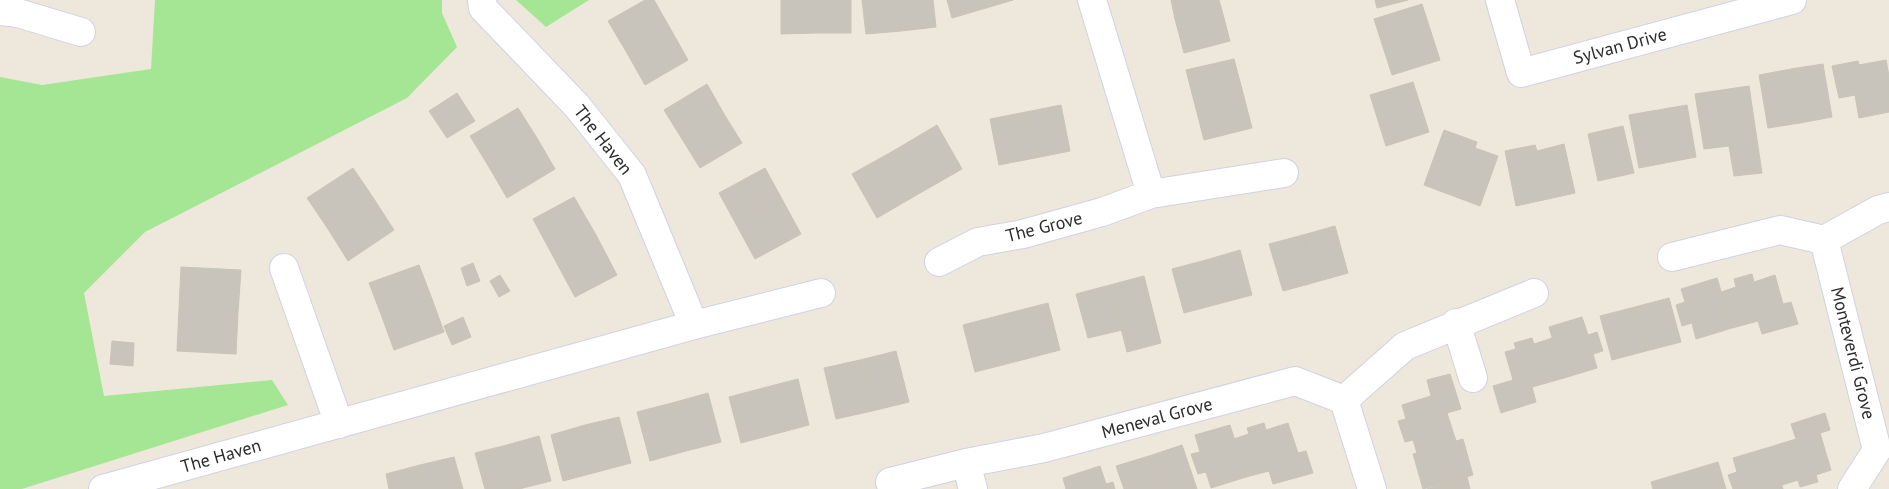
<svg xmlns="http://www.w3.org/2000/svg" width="1889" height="489" font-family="'PT Sans',sans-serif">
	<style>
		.green { fill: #a5e695 }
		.building { fill: #c8c4bb; stroke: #c8c4b5 }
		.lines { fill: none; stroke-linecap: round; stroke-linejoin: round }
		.minor-casing { stroke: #d0d1e4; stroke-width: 30 }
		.minor { stroke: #fff; stroke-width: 28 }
		.labels { text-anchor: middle; stroke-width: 4; stroke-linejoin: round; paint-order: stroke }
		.street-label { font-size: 18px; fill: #2a2a2a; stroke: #fff }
	</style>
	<rect width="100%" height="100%" fill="#ede8db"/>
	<!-- green -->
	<path class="green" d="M155 0H442V13L457 47 407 98 145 232 84 293 104 396 272 380 288 405 22 489H0V77L42 85 151 69Z
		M516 0H589L546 27Z"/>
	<!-- building -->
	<path class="building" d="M645 0H654L670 28 627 53 608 21Z
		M781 0H816V33L781 34Z
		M816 0H851V33H816Z
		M862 0H898L901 31 866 34Z
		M898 0H933L936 27 901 31Z
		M947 0H984L986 8 952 18Z
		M984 0H1013L986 8Z
		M1171 0H1219L1221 7 1175 19Z
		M1375 0H1408L1377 8Z
		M1422 4 1440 60 1392 75 1374 19Z
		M1221 7 1230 41 1184 53 1175 19Z
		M670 28 688 60 645 85 627 53Z
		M1234 59 1243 93 1195 105 1186 70Z
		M1886 60 1889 76V112L1859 118 1855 95 1839 98 1832 66 1858 61 1859 65Z
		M1823 64 1832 117 1800 123 1791 69Z
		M1791 69 1800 123 1768 128 1759 75Z
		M1413 82 1429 132 1386 146 1370 95Z
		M707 84 724 114 682 139 664 110Z
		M1749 86 1762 173 1734 176 1729 146 1704 149 1695 94Z
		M457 93 475 121 447 138 429 111Z
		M1243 93 1252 128 1204 140 1195 105Z
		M1061 105 1070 151 1035 158 1026 112Z
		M1687 105 1696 157 1639 168 1629 115Z
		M518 108 537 138 489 167 470 136Z
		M1026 112 1035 158 999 165 990 119Z
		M724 114 742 143 700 168 682 139Z
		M937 125 962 169 920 193 895 150Z
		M1623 126 1634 173 1598 181 1588 134Z
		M1444 130 1477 142 1475 148 1498 156 1480 206 1424 185Z
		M537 138 555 169 507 198 489 167Z
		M1564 144 1575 193 1516 206 1505 151 1535 145 1537 151Z
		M895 150 920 193 877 218 852 174Z
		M353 168 374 199 328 229 307 198Z
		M765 168 783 201 737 226 719 193Z
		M574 197 596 235 554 258 533 219Z
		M374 199 394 230 348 261 328 229Z
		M783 201 801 234 755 259 737 226Z
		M1335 226 1348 273 1316 282 1303 235Z
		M596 235 617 275 575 297 554 258Z
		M1303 235 1316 282 1283 291 1269 244Z
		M1240 250 1252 295 1218 304 1206 260Z
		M1206 260 1218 304 1184 313 1172 269Z
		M473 263 480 281 467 286 461 268Z
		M419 265 432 299 382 317 369 283Z
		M181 267 241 270 238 312 179 309Z
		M1752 274 1754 282 1775 275 1783 304 1791 302 1798 324 1762 334 1758 321 1732 328 1721 292 1736 287 1734 279Z
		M500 275 510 291 499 297 490 281Z
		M1144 276 1161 343 1127 352 1110 285Z
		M1717 278 1732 328 1696 339 1692 323 1682 326 1676 305 1685 302 1681 289Z
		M1110 285 1122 330 1088 338 1076 294Z
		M1669 298 1681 342 1646 351 1635 307Z
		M432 299 444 332 394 350 382 317Z
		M1048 303 1060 350 1018 361 1005 314Z
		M1635 307 1646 351 1612 360 1600 316Z
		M179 309 238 312 236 354 177 351Z
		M1005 314 1018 361 975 372 963 325Z
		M463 317 471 337 452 345 444 326Z
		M1582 317 1588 335 1597 332 1603 351 1593 354 1597 368 1564 378 1549 327Z
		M1532 338 1534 344 1552 338 1564 378 1532 387 1536 402 1501 413 1493 386 1513 380 1505 352 1516 349 1514 343Z
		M112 341 134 343 133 366 110 364Z
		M896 351 909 402 872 411 860 360Z
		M860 360 872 411 836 419 824 368Z
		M1450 374 1461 409 1447 413 1456 441 1417 453 1413 440 1405 442 1398 421 1406 419 1402 405 1431 396 1427 380Z
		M798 379 809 425 775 434 763 388Z
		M763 388 775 434 741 443 729 397Z
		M708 393 721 442 686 451 672 403Z
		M672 403 686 451 650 461 637 412Z
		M1825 413 1830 430 1820 433 1831 470 1816 475 1818 482 1800 487 1798 480 1782 485 1770 447 1796 439 1791 424Z
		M619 417 631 463 597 472 585 425Z
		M1264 423 1266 430 1288 423 1298 453 1306 451 1313 473 1273 484 1269 471 1246 477 1234 439 1249 434 1247 428Z
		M585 425 597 472 563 481 551 435Z
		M1230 425 1246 477 1211 488 1206 472 1198 474 1191 454 1200 452 1195 435Z
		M539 436 551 481 519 489 507 445Z
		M1463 439 1473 475 1423 489 1413 454Z
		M507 445 519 489H485L475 453Z
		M1182 445 1197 489H1160L1149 456Z
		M1770 447 1783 489H1733L1728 475 1737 472 1733 458Z
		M1149 456 1160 489H1124L1116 466Z
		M454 457 463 489H426L420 465Z
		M1718 462 1726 489H1690L1685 472Z
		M420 465 426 489H389L386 474Z
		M1100 466 1106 484 1113 482 1115 489H1066L1063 478Z
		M1685 472 1690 489H1653L1651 482Z
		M1467 477 1470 489H1427Z"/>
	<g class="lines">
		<defs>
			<path id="minor" d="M482 0 483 8 577 106 632 175 694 325
				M1500 0 1521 73 1792 0
				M0 11 18 13 81 32
				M1151 194 1284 173
				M1824 240 1877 450 1852 489
				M1672 257 1780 230 1824 240 1878 210 1889 207
				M939 262 978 242 1023 234 1102 212 1151 194 1092 0
				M284 268 339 424
				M1456 323 1473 378
				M1344 400 1372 489
				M966 463 973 489
				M890 482 966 463 1044 448 1295 381 1344 400 1405 346 1534 293
				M103 489 694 325 821 293"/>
		</defs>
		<!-- minor casing -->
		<use href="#minor" class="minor-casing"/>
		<!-- minor -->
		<use href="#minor" class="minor"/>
	</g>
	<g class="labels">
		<!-- street labels -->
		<g class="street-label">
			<text transform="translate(1620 46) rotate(-15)" y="6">Sylvan Drive</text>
			<text transform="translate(603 140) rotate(52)" y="6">The Haven</text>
			<text transform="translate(1044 227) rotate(-14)" y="6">The Grove</text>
			<text transform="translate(1853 353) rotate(76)" y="6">Monteverdi Grove</text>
			<text transform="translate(1157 418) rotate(-15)" y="6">Meneval Grove</text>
			<text transform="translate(221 456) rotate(-16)" y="6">The Haven</text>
		</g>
	</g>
</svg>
